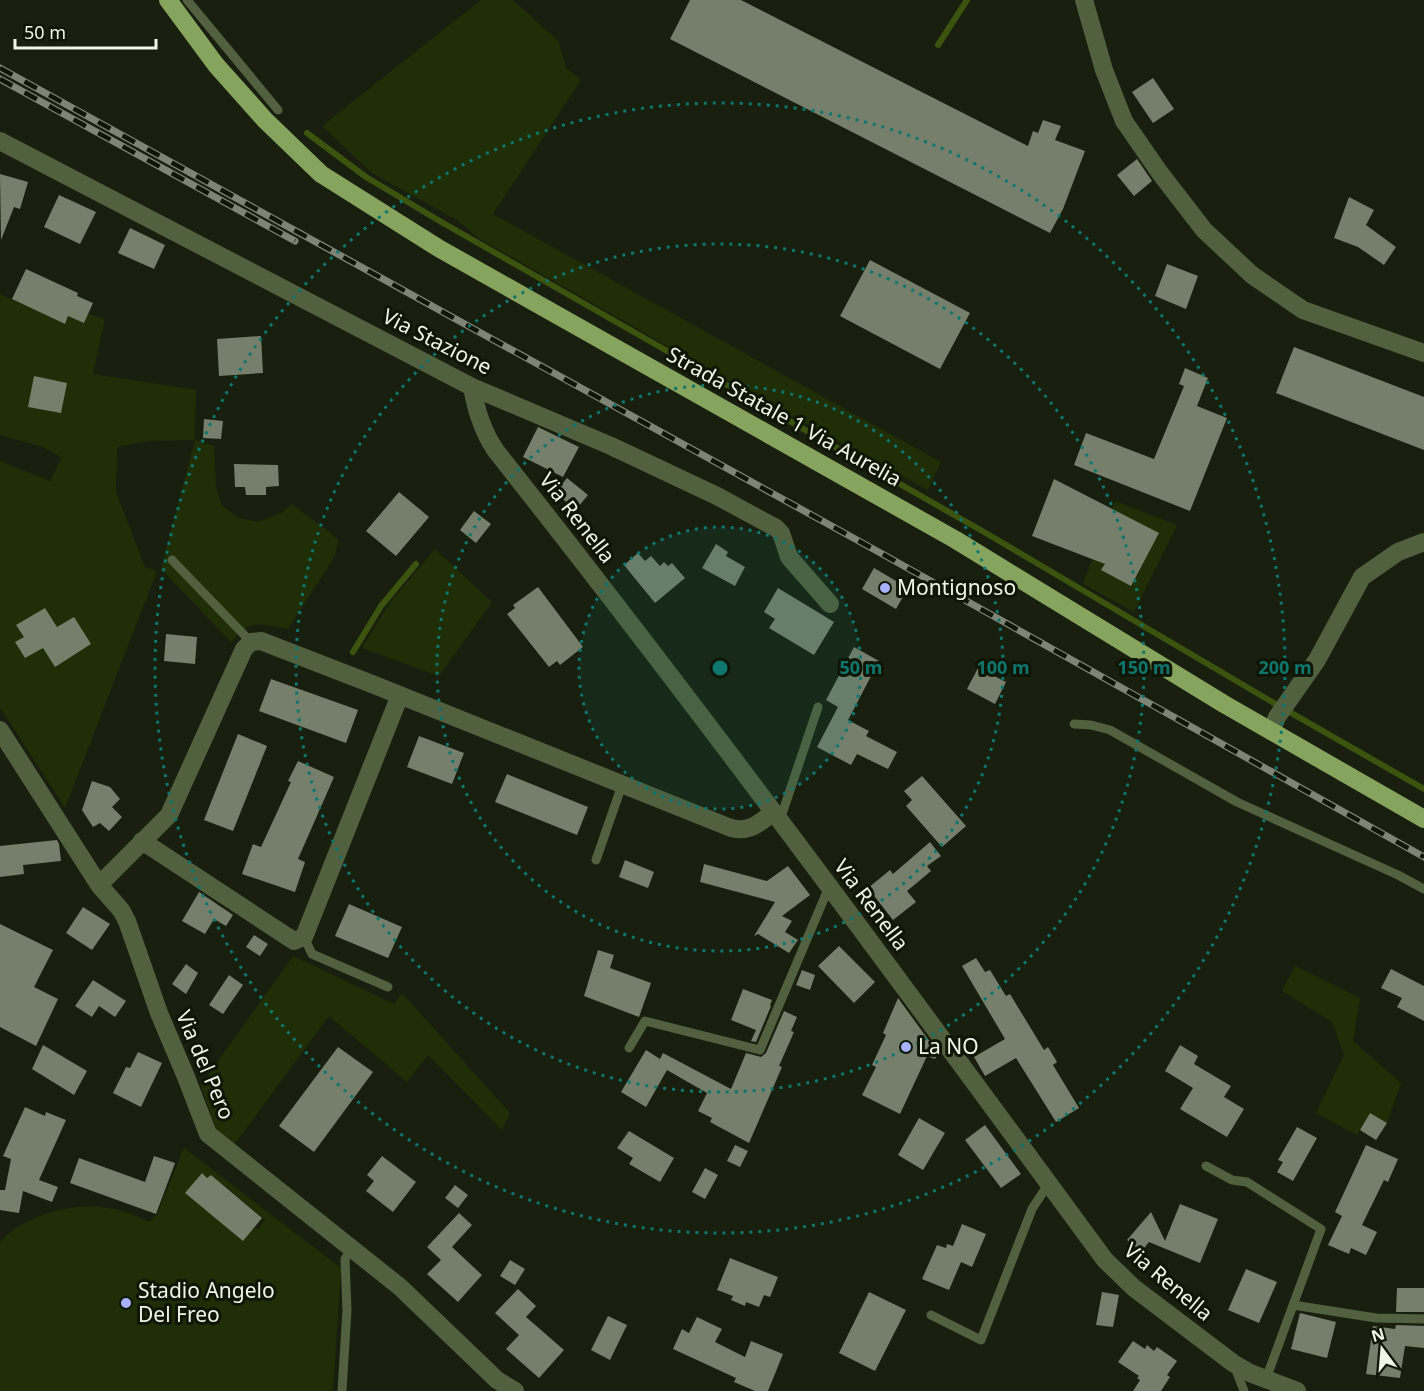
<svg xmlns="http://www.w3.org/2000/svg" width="1424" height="1391" font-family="'Noto Sans',sans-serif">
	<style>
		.green { fill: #1f2e06; fill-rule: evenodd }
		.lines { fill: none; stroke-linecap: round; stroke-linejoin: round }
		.stream { stroke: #3b530f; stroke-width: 6 }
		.building { fill: #767f6b }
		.lane { stroke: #51603f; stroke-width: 9 }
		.street { stroke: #51603f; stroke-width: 18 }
		.primary { stroke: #86a45d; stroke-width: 18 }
		.rail-casing { stroke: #7e8576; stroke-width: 7 }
		.rail { stroke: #0f1606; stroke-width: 4.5; stroke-dasharray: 14; stroke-linecap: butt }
		.ring { fill: none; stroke: #0f766e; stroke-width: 3; stroke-dasharray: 3 6 }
		.poi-dot { fill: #a7b1fc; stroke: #0f1606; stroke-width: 2 }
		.labels { text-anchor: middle; stroke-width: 6; stroke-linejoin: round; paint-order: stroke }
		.street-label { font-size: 21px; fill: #eff5e9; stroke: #0f1606 }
		.poi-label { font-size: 21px; fill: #eff5e9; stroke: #0f1606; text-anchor: start }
		.centre { fill: #0f766e; stroke: #0f1606; stroke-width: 3 }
		.ring-label { font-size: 18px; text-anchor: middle; font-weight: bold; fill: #0f766e; stroke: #0f1606; stroke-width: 6; stroke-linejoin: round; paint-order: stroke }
	</style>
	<rect width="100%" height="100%" fill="#181f0e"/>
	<!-- green -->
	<path class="green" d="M481 0H513L559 42 566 68 581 80 493 214 941 462 928 490 769 404 478 238 457 220 372 173 322 126Z
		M0 294 64 323 68 316 84 323 88 314 105 319 93 374 196 390 195 440 214 446 216 488 222 506 239 518 258 522 281 513 292 504 338 539 335 556 288 629C259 624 252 618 231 642L161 569 195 440 147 441 117 447 116 492 145 567 157 571 65 808 0 707V461L50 481 62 458 43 447 0 435Z
		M1115 501 1177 525 1134 612 1083 584Z
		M435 549 492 602 439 676 362 648 390 602Z
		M293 956 394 1004 402 993 510 1113 502 1130 428 1055 407 1082 329 1016 234 1145 216 1130 201 1085Z
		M1295 966 1360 998 1353 1041 1401 1083 1387 1123 1370 1113 1357 1135 1316 1113 1344 1055 1332 1022 1282 991Z
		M184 1148 341 1268 333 1391H0V1242C24 1216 66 1204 100 1207 118 1208 134 1215 150 1222L157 1214ZM201 1173 207 1178 211 1175 265 1220 258 1229 210 1204 205 1210 188 1196 198 1183 196 1180Z"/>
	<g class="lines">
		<!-- stream -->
		<path class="stream" d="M938 45 967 0
			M307 133 366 177 443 223 984 532 1267 699 1424 789
			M353 652 381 606 416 564"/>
	</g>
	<!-- building -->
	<path class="building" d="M690 0H741L1028 146 1033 131 1038 133 1043 120 1061 126 1055 140 1085 151 1063 209 1050 233 670 39Z
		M1153 78 1174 109 1153 123 1132 92Z
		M1137 159 1152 181 1134 196 1117 175Z
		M0 174 28 182 20 209 14 207 1 240Z
		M59 195 96 212 80 244 44 227Z
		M1349 197 1374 210 1366 225 1396 247 1384 265 1358 247 1334 238Z
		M130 228 165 245 154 269 118 253Z
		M870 260 970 313 940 369 840 316Z
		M1167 264 1198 276 1186 309 1155 296Z
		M26 269 78 293 77 296 93 303 84 323 68 316 65 324 12 299Z
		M261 336 263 373 219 376 217 339Z
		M1294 347 1424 397V450L1276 393Z
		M1185 368 1208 378 1197 406 1227 418 1190 511 1074 465 1086 433 1154 459 1184 386 1179 384Z
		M34 376 67 383 61 413 28 407Z
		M204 419 223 421 221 439 203 438Z
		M538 427 579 447 563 477 523 457Z
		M234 464 278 465 279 486 266 487V495H246L245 487H235Z
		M567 478 588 495 578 507 571 501 569 504 555 493Z
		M1054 479 1159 533 1131 586 1101 570 1105 564 1032 536Z
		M399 492 429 517 396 556 366 531Z
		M474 511 491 524 476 543 460 530Z
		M716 544 728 552 726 556 745 567 735 586 702 568Z
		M638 553 645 561 651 556 660 566 664 562 668 566 672 563 685 578 655 603 624 565Z
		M874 568 908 588 896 609 862 589Z
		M538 587 583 647 560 665 557 661 549 667 507 614 515 608 513 605Z
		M778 588 834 622 814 655 769 628 775 619 764 612Z
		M45 608 57 627 74 617 91 644 55 667 43 648 25 658 15 642 24 637 16 625Z
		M166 634 197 637 195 664 164 661Z
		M854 647 879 661 848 720 869 731 866 736 897 752 888 769 857 754 851 765 817 747 838 707 826 700Z
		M978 668 1006 682 995 704 967 689Z
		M271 679 358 710 346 743 259 711Z
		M238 734 267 746 233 831 204 820Z
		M419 736 464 753 452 784 407 767Z
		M298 761 334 777 298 859 305 862 295 892 242 874 253 844 261 847 291 782 288 781Z
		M507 774 588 807 577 835 495 802Z
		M922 776 966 826 942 847 906 806 912 800 904 791Z
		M92 781 110 787 120 799 112 807 122 817 109 831 100 823 93 827 82 810Z
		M57 840 59 844 61 861 23 865 24 874 0 877V846Z
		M930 842 941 856 927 866 931 871 907 891 916 902 893 920 868 888 890 870 893 874Z
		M625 860 654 872 648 888 619 877Z
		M704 864 767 881 788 866 810 895 782 916 792 921 785 932 798 940 789 953 758 934 754 936 775 902 700 882Z
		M199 892 233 915 226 926 214 919 205 934 182 921Z
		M349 904 402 927 388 958 335 936Z
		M83 907 110 924 92 950 66 933Z
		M0 924 53 950 34 987 58 999 36 1046 0 1027Z
		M254 935 268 944 260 956 246 947Z
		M839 946 875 982 854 1003 818 966Z
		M598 950 614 955 610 968 651 983 639 1017 584 996Z
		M976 958 985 972 990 970 1006 996 1010 994 1044 1050 1048 1047 1057 1062 1053 1065 1079 1108 1056 1122 1016 1058 985 1076 974 1057 1005 1039 962 966Z
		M186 964 198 973 186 994 172 984Z
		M1391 969 1424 986V1021L1397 1007 1402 998 1381 988Z
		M802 970 815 975 810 990 796 985Z
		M229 975 243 985 223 1014 209 1005Z
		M93 980 126 1001 115 1017 99 1006 92 1017 75 1006Z
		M743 989 772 1000 770 1005 771 1006 756 1042 751 1041 756 1030 731 1020Z
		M898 998 938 1053 935 1059 927 1056 900 1114 862 1095 876 1067 872 1065 886 1035 883 1033Z
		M784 1011 797 1017 791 1031 794 1032 779 1066 782 1067 749 1143 710 1122 712 1118 698 1111 707 1093 667 1070 646 1107 621 1092 646 1050 660 1059 663 1053 731 1089 746 1053 761 1057 766 1053Z
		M43 1045 87 1071 74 1095 32 1069Z
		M1180 1045 1198 1056 1194 1064 1231 1086 1224 1097 1244 1109 1227 1137 1180 1109 1193 1088 1165 1071Z
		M338 1047 373 1072 314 1152 279 1126Z
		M138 1052 162 1063 141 1107 113 1093 126 1067 130 1068Z
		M25 1107 45 1116 46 1112 66 1120 39 1180 58 1187 52 1202 23 1191 19 1213 0 1210V1190H5L11 1159 3 1156Z
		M1370 1113 1387 1123 1376 1140 1360 1130Z
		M919 1118 945 1133 923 1170 898 1155Z
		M985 1125 1021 1174 1001 1188 965 1140Z
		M1297 1127 1317 1138 1293 1181 1277 1172 1283 1162 1278 1160Z
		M629 1131 674 1158 660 1182 629 1164 633 1158 617 1148Z
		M735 1145 748 1151 740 1167 727 1161Z
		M1366 1145 1398 1159 1388 1182 1384 1180 1362 1225 1377 1232 1366 1255 1351 1248 1349 1254 1328 1245 1342 1216 1335 1212Z
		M154 1156 175 1163 156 1214 70 1183 79 1158 145 1182Z
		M382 1156 416 1182 393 1212 366 1191 374 1181 367 1175Z
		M705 1168 718 1175 705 1199 692 1192Z
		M202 1173 207 1178 211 1175 262 1218 243 1241 185 1193Z
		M455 1185 468 1195 458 1208 445 1198Z
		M1180 1204 1218 1219 1200 1263 1149 1242 1141 1252 1127 1240 1151 1212 1165 1241Z
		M459 1213 472 1225 452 1247 482 1275 458 1302 427 1274 441 1260 427 1247Z
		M962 1224 986 1234 972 1267 961 1262 949 1290 922 1279 937 1245 946 1248 947 1244 953 1246Z
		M730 1258 778 1277 770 1297 764 1295 759 1307 746 1302 745 1306 731 1300 733 1296 717 1290Z
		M510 1260 525 1269 515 1285 500 1276Z
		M1246 1269 1277 1282 1259 1323 1228 1310Z
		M1397 1288H1424V1312H1396Z
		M518 1289 536 1306 526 1317 564 1350 539 1378 506 1349 519 1335 495 1313Z
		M869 1292 906 1310 875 1371 839 1353Z
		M1102 1292 1119 1295 1113 1327 1096 1325Z
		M1300 1313 1336 1322 1327 1358 1291 1349Z
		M608 1316 627 1325 610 1360 591 1350Z
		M697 1317 722 1329 715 1342 745 1357 751 1341 783 1354 768 1391H755L734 1382 736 1378 673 1349 682 1329 689 1333Z
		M1396 1325 1424 1326V1348L1405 1346 1400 1378 1366 1374 1373 1326 1395 1329Z
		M1133 1341 1145 1349 1147 1345 1154 1351 1157 1347 1177 1361 1167 1375 1170 1377 1161 1391H1133L1140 1380 1137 1378 1139 1376 1118 1362Z"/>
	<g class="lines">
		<!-- lane -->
		<path class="lane" d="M187 0 278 110
			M172 560 251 642
			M1074 724 1091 725 1110 730 1237 802 1398 875 1424 889
			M780 820 818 707
			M596 860 622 785
			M304 937 312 954 388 987
			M629 1048 645 1021 760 1050 829 887
			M1206 1166 1232 1180 1247 1182 1321 1229 1266 1379
			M1293 1305 1376 1318 1424 1319
			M931 1315 981 1340 1032 1209 1049 1183
			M1234 1365 1244 1391
			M342 1391 347 1310 345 1259 351 1249"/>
		<!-- street -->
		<path class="street" d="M1084 0 1104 70 1124 121 1160 173 1204 230 1252 275 1303 310 1424 353
			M0 141 472 387 611 446 717 496 776 528 781 533 789 557 830 604
			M472 387C476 410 482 431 496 451 705 715 905 988 1105 1260L1134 1288 1233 1363 1250 1373 1297 1391
			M0 730 99 885 121 910 127 921 159 1013 186 1077 208 1134 400 1287 497 1380 515 1391
			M1271 731 1277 717 1317 660 1362 577 1398 552 1424 542
			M142 841 294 941 304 937 400 695
			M99 885 169 815 244 649 251 642 261 641 372 684 731 828C750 833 759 823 774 812"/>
		<!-- primary -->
		<path class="primary" d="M168 0 216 65 265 120 321 174 440 249 956 540 1224 704 1424 819"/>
		<defs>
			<path id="rail" d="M0 68 886 556 1424 857
				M0 79 295 241"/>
		</defs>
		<!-- rail casing -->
		<use href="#rail" class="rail-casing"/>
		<!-- rail -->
		<use href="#rail" class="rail"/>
	</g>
	<!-- distance rings -->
	<circle cx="720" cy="668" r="141" fill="#0f766e" fill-opacity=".12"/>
	<g class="ring">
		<circle cx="720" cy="668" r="141"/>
		<circle cx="720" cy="668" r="283"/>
		<circle cx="720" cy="668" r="424"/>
		<circle cx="720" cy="668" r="565"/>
	</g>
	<!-- markers -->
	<g class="poi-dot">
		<circle cx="885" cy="588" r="6"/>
		<circle cx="906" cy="1047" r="6"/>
		<circle cx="126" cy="1303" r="6"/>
	</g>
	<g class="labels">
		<!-- street labels -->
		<g class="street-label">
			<text transform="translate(437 342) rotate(27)" y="7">Via Stazione</text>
			<text transform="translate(784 417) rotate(29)" y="7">Strada Statale 1 Via Aurelia</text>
			<text transform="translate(577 518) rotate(52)" y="7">Via Renella</text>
			<text transform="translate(871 905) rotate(53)" y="7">Via Renella</text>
			<text transform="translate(205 1065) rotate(67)" y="7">Via del Pero</text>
			<text transform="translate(1168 1282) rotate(40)" y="7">Via Renella</text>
		</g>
		<!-- poi labels -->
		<g class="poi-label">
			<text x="897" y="595">Montignoso</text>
			<text x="918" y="1054">La NO</text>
			<text x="138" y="1298">Stadio Angelo<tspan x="138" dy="24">Del Freo</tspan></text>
		</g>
	</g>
	<circle cx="720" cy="668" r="9" class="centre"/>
	<g class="ring-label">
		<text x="861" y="674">50 m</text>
		<text x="1003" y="674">100 m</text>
		<text x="1144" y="674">150 m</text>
		<text x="1285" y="674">200 m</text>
	</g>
	<!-- north arrow -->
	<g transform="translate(1382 1349) rotate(344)" stroke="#0f1606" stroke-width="4.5" paint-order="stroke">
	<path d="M0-4.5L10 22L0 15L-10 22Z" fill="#eff5e9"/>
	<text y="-9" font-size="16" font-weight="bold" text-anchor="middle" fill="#eff5e9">N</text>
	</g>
	<!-- scale -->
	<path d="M15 39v9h141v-9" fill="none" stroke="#eff5e9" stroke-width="3"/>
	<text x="24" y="39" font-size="18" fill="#eff5e9" stroke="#0f1606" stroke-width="4.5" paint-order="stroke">50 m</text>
</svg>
